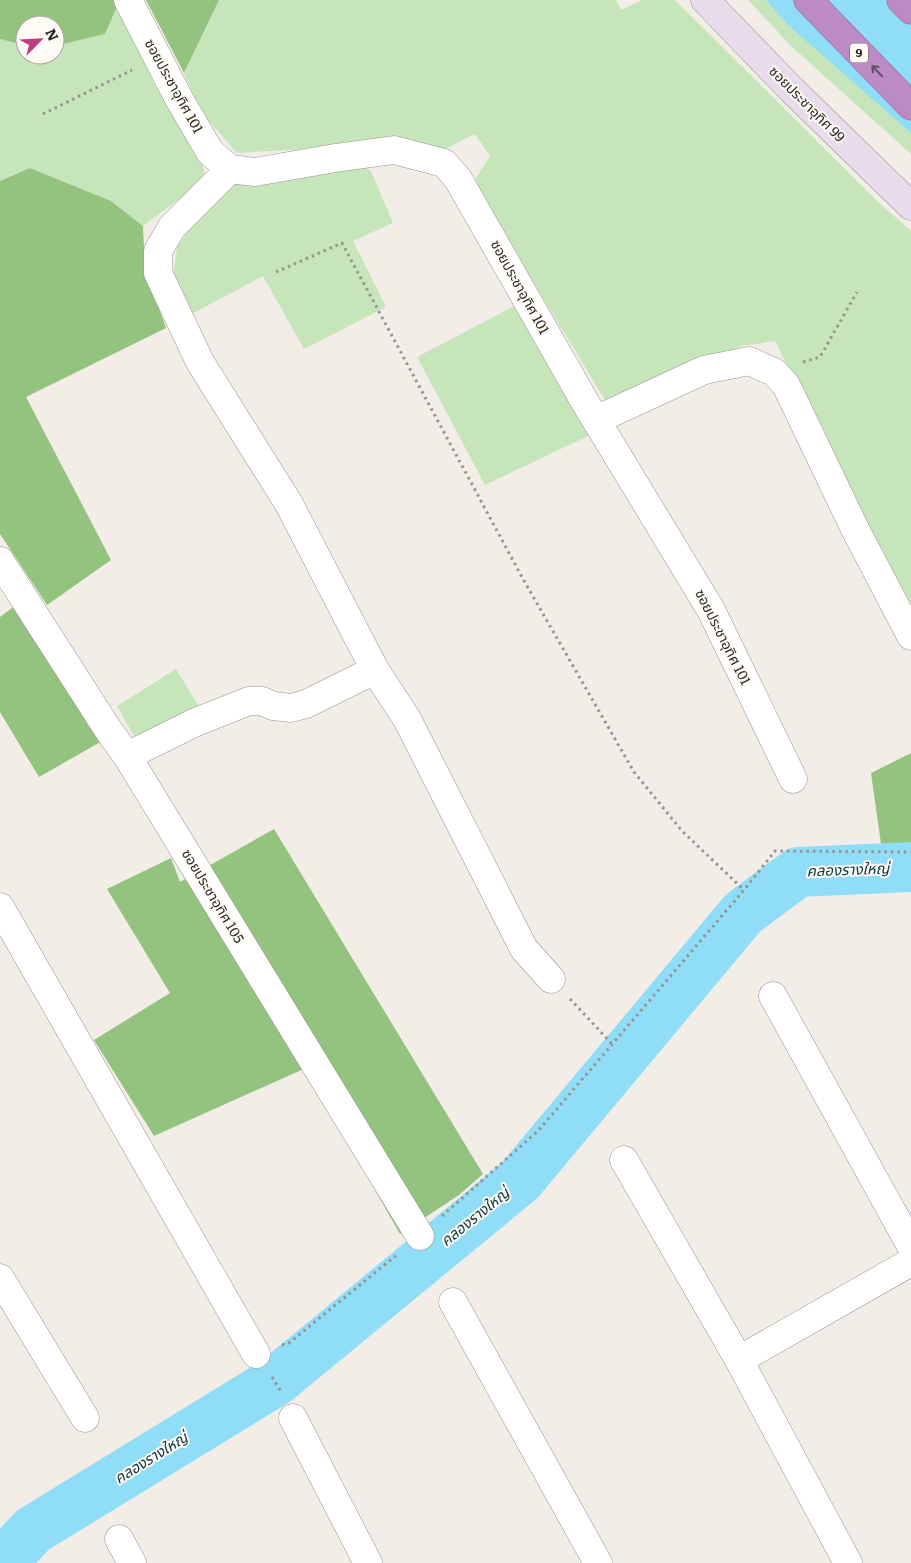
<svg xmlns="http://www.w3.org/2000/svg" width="911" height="1563" font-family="Literata,'Noto Sans Thai',serif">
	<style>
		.green { fill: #c7e5bb }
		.forest { fill: #94c27f }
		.water { fill: #90ddf7 }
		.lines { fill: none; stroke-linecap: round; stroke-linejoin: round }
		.river { stroke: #90ddf7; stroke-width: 50 }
		.minor-casing { stroke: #99948f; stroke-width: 29 }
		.secondary-casing { stroke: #99948f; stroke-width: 29 }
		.motorway-casing { stroke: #89688d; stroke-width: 29 }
		.path { stroke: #97938f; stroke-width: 3; stroke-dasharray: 2.5 4; stroke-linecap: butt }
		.minor { stroke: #fff; stroke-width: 28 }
		.secondary { stroke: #ebdced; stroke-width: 28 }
		.motorway { stroke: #bc8ac4; stroke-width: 28 }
		.oneway { stroke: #655066 }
		.labels { text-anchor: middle; stroke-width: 4; stroke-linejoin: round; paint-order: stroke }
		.shield { fill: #fffaf4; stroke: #6b6864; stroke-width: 1 }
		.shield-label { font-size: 12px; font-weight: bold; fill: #2b2927 }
		.street-label { font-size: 14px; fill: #2b2927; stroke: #fffaf4 }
		.water-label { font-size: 15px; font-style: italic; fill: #043643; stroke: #fffaf4 }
	</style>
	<rect width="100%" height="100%" fill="#f2ede7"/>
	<!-- green -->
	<path class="green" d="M219 0H616L621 10 642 0H675L877 201 911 231V613L775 341 742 346 605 400 473 183 490 156 475 134 437 153 355 146 237 153 200 111 184 73Z
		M748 0H911V154L791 46Z
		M119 2 154 84 202 163 206 179 143 226 111 201 30 168 0 181V39L25 45V55H55V46L105 34Z
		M358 162 371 171 393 223 353 241 386 307 304 349 263 276 188 316 172 285 177 247 199 216 231 184 257 177Z
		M520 303 590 435 485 485 417 357Z
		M176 669 202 711 138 743 117 706Z"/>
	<!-- forest -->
	<path class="forest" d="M0 0H118L119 2 105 34 55 46V25H25V45L0 39Z
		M146 0H219L184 73Z
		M30 168 111 201 143 226 145 270 166 328 26 397 111 560 47 605 0 534V181Z
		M16 605 102 741 39 777 0 712V617Z
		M911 753V845L881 844 871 773Z
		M274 829 483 1174 459 1195 400 1234 306 1068 154 1136 94 1040 170 993 107 889 171 858 180 882Z"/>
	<!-- water -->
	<path class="water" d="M766 0H911V133L787 24Z"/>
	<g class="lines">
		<!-- river -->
		<path class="river" d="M2 1563 33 1530 276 1381 520 1180 743 913 798 872 911 867"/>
		<defs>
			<path id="minor" d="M128 0 178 97 210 152 230 169 255 172 335 158 394 150 444 163 458 179 585 402 711 610 793 779
				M230 169 172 227 158 251V273L200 362 289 504 375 670 407 719 524 949 551 979
				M596 420 704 370 749 361 774 372 786 385 855 529 911 636
				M0 561 109 731 127 756 420 1236
				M127 756 196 722 249 701H262L273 706 291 708 306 704 375 670
				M0 907 256 1354
				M773 996 911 1246
				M624 1160 739 1360 848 1563
				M0 1278 85 1418
				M453 1302 598 1563
				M739 1360 911 1262
				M293 1418 368 1563
				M119 1539 132 1563"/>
			<path id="secondary" d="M705 0 792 90 911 206"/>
			<path id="motorway" d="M808 0 911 106
				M901 0 911 10"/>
		</defs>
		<!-- minor casing -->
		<use href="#minor" class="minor-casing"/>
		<!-- secondary casing -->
		<use href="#secondary" class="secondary-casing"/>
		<!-- motorway casing -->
		<use href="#motorway" class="motorway-casing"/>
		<!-- path -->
		<path class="path" d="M43 114 132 70
			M276 272 342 243 523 579 634 772 682 831 744 890
			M803 362 820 357 857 292
			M570 999 612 1044
			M442 1216 538 1131 744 890 775 851 911 852
			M282 1345 289 1343 399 1253
			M272 1377 282 1393"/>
		<!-- minor -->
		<use href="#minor" class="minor"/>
		<!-- secondary -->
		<use href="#secondary" class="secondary"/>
		<!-- motorway -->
		<use href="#motorway" class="motorway"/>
	</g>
	<!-- one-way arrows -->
	<defs><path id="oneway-shaft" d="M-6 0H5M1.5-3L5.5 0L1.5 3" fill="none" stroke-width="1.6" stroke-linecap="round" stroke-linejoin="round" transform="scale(1.25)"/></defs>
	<use class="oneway" href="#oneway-shaft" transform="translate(877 71) rotate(-134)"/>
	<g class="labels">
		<!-- shield labels -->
		<rect class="shield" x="850" y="43.5" width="18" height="19" rx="4"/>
		<g class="shield-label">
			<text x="859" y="57">9</text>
		</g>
		<!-- street labels -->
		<g class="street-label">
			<text transform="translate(174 86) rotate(61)" y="5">ซอยประชาอุทิศ 101</text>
			<text transform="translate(807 104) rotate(45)" y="5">ซอยประชาอุทิศ 99</text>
			<text transform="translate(520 287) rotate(61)" y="5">ซอยประชาอุทิศ 101</text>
			<text transform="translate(723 637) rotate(63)" y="5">ซอยประชาอุทิศ 101</text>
			<text transform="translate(213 896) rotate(59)" y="5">ซอยประชาอุทิศ 105</text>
		</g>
		<!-- water labels -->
		<g class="water-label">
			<text transform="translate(848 870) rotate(-2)" y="5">คลองรางใหญ่</text>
			<text transform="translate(475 1217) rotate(-39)" y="5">คลองรางใหญ่</text>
			<text transform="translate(151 1458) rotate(-32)" y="5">คลองรางใหญ่</text>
		</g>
	</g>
	<!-- north arrow -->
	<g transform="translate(40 40) rotate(66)"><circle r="24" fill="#fffaf4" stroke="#aaa6a2"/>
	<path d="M0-4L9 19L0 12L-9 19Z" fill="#be3b81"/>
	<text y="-8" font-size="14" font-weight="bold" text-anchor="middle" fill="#2b2927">N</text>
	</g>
</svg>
